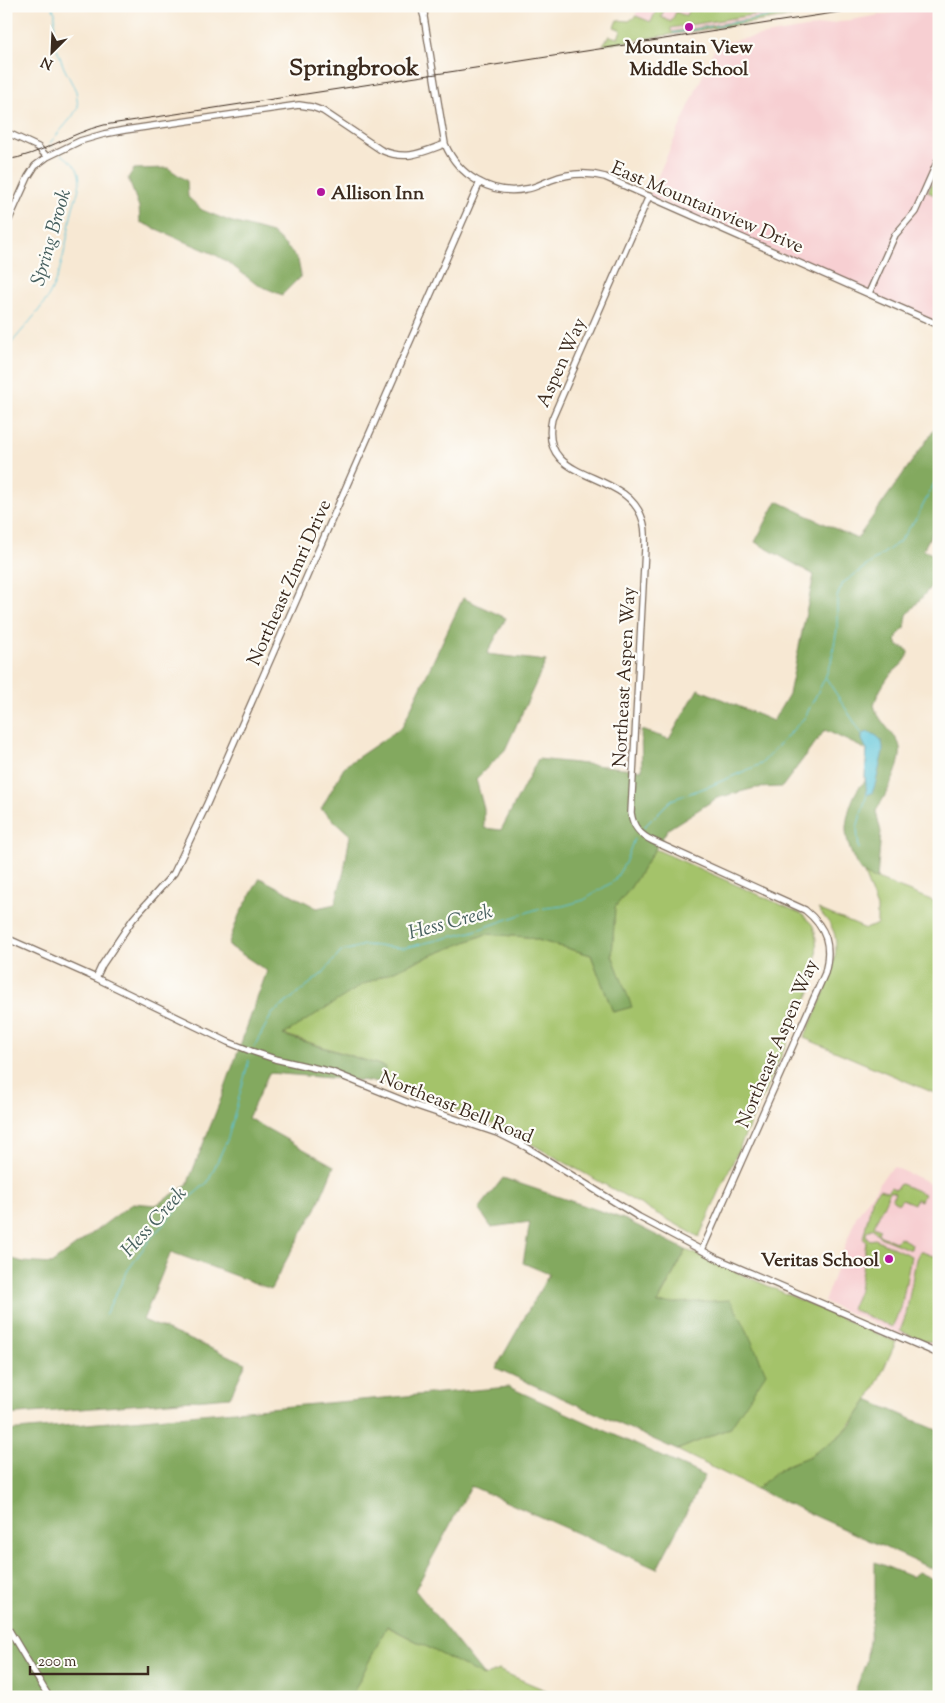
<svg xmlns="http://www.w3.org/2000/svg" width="945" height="1703" font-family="'Sorts Mill Goudy',serif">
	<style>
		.built { fill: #f7cfd2 }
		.green { fill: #a4c36b; stroke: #707644 }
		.forest { fill: #83a95f; stroke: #5f6a3e }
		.water { fill: #5cc4d9; stroke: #4c777c }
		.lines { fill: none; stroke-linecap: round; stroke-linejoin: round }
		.stream { stroke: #5cc4d9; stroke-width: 1 }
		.secondary-casing { stroke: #7d6c5d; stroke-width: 8 }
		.secondary { stroke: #fff; stroke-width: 5.5 }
		.rail { stroke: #3b2a1e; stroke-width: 1 }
		.poi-dot { fill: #b5179e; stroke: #fdfcf7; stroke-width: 2 }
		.labels { text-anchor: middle; stroke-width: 4.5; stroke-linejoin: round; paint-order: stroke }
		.poi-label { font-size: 19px; font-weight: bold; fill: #3b2a1e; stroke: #fdfcf7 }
		.street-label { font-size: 19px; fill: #3b2a1e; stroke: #fdfcf7 }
		.water-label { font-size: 20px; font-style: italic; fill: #47605f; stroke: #fdfcf7 }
		.district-label { font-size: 24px; font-weight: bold; fill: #3b2a1e; stroke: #fdfcf7 }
	</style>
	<rect width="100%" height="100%" fill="#fdfcf7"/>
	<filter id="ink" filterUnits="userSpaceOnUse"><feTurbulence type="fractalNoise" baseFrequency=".02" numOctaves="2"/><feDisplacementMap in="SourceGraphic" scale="10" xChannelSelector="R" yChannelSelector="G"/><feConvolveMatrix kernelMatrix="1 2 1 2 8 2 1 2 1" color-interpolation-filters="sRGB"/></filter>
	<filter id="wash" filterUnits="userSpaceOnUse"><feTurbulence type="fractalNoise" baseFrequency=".0096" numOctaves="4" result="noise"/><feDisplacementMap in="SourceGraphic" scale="20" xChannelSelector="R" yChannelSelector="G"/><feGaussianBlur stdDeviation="1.12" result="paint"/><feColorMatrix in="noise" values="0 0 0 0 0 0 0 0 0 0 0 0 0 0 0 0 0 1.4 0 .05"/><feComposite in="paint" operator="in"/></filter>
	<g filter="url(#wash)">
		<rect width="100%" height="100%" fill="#f7e8d3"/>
		<!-- built -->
		<path class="built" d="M639 6H858L671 36 634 19Z
			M931 6H939V167L929 187 939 192V325L649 196 713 52 720 43Z
			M894 1167 939 1187V1352L824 1302 856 1217 886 1174Z"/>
		<!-- green -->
		<path class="green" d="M658 6 665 7 661 17 671 22 676 12 686 16 690 7 700 11 702 6H793L791 9 671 28V32L795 12 800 6H846V8L603 45 604 43 609 36 618 38 621 30 614 27 617 20 629 21 636 16 651 22Z
			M939 168V197L928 192Z
			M655 849 802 914C805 918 811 922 813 926 819 940 816 968 814 983L699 1237 501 1127 380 1082 386 1067 283 1034 362 985 417 961 486 934 527 937 591 955 613 1012 631 1007 612 955 615 907 629 890Z
			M864 874 939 903V1095L804 1038C815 1013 847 953 832 928 829 921 822 915 818 909L866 929 877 924V908Z
			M901 1184 922 1193 924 1194 921 1201 916 1199 914 1204 902 1199 898 1204 892 1199 895 1193 890 1191 874 1226 880 1229 878 1233 881 1236 896 1242 899 1237 912 1244 911 1249H908L880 1237 874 1230V1228L867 1231 866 1236 870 1240 875 1239 911 1256 901 1308 892 1327 851 1309 859 1290 866 1242 863 1238 873 1196 879 1189 887 1191 891 1187 896 1190 899 1185Z
			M686 1250 896 1342C873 1391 861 1427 811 1456 804 1459 796 1461 790 1464 777 1470 767 1480 756 1489L677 1450 730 1428 657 1305Z
			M920 1251 933 1256 939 1254V1342L923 1341 900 1331 906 1315 916 1259Z
			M386 1626 485 1676 498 1670 557 1695V1697H351Z"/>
		<!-- forest -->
		<path class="forest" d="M168 168 187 181 188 197 202 210 229 221 272 233 287 247 298 260 301 276 282 295 256 284 229 263 214 254 140 222 139 207 128 178 134 169Z
			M939 423V520L923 550 939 557V577L907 615 905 628 898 635 896 640 898 646 906 649 908 652C908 663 896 668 889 676 883 685 877 694 874 705 877 718 889 729 897 740 909 756 885 796 876 811L881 832 877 879C873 878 866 876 863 873 854 865 845 839 846 827 847 814 854 788 865 782L867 750 825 730 782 787 755 788 717 798 668 829 629 890 615 907 612 955 632 1007 613 1012 591 955 527 937 486 934 417 961 362 985 283 1035 386 1067 380 1082 269 1073 248 1118 334 1166 316 1209 290 1253 271 1289 171 1252 143 1320 246 1363 230 1397 6 1415V1257L23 1262 51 1264 133 1203 156 1205 187 1185 219 1104 267 971 228 945 239 915 260 878 317 908 335 904 344 871 350 835 321 809 345 766 402 727 463 598 506 618 487 654 546 661 505 750 476 779 484 809V828L501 830 538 759 642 770 641 730 669 739 698 689 773 721 789 694 814 575 755 542 777 501 857 539Z
			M503 1178 624 1219 686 1250 657 1304 730 1300 744 1324 766 1373 730 1428 677 1450 496 1368 549 1274 523 1263 530 1222 491 1227 479 1209Z
			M509 1387 705 1476 657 1569 471 1486 415 1590 485 1677 387 1626 351 1697H6V1431Z
			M868 1400 939 1431V1572L756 1489 775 1473 790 1464 810 1456 838 1437 852 1424Z
			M875 1562 912 1577 918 1572 939 1582V1697H853L866 1662 875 1598Z"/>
		<!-- water -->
		<path class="water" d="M868 732C884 737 885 746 881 760 879 770 877 779 874 788L872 793 867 795 865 776 867 750 862 740V734Z"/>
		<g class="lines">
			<!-- stream -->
			<path class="stream" d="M673 33 791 13 797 6
				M50 143 72 117 78 107 76 91 64 68 54 41 55 13 52 6
				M51 146 52 147
				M6 350C19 333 35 317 47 299 62 274 67 239 72 211 75 198 82 187 79 174 77 165 68 159 61 154
				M826 678 862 734
				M644 827 671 800 710 786 761 764 805 717 825 678 831 662 837 629V597L843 583 899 542 917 517 935 482 939 478
				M859 849 857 828 867 794
				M254 1047 272 1014 323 973 341 952 364 945 404 948 471 932 537 909 563 906 584 900 614 881 625 863 634 839
				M105 1315 128 1270 150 1239 181 1205 208 1182 228 1138 249 1060"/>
		</g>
	</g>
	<g filter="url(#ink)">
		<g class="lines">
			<defs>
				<path id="secondary" d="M421 6 424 17 445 144C458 175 491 196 526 189 535 188 543 183 551 180 569 173 587 172 605 177L939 325
					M424 17 425 6
					M6 132 38 147 47 157
					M649 196 552 419C537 486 628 467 643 521 646 529 645 539 645 548L631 813C633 827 640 835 653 841L805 910C827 928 832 946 825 973L702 1250
					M6 226 28 177 35 166 47 157 80 141 104 134 125 130 299 105 312 107 323 111 381 150C406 161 421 153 445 144
					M869 293 895 235 915 212 939 158
					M6 938 96 978 228 1042 251 1051 275 1059 332 1072 414 1105 500 1134 526 1147 639 1217 718 1259 939 1354
					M96 978 102 965 133 919 174 873 206 806 480 182
					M6 1625 49 1697"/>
			</defs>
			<!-- secondary casing -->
			<use href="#secondary" class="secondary-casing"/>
			<!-- secondary -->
			<use href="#secondary" class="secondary"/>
			<!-- rail -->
			<path class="rail" d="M6 160C41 155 70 133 104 125L879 6"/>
		</g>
	</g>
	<!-- markers -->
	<g class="poi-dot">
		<circle cx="689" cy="27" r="5"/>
		<circle cx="321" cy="192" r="5"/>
		<circle cx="889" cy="1259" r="5"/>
	</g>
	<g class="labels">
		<!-- poi labels -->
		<g class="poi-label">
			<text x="689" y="53">Mountain View<tspan x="689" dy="22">Middle School</tspan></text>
			<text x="331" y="199" text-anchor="start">Allison Inn</text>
			<text x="879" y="1266" text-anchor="end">Veritas School</text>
		</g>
		<!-- street labels -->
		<g class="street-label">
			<text transform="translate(708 206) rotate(23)" y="7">East Mountainview Drive</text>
			<text transform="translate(560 362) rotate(-66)" y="7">Aspen Way</text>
			<text transform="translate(288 582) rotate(-66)" y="7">Northeast Zimri Drive</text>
			<text transform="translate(623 677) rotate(-87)" y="7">Northeast Aspen Way</text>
			<text transform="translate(776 1043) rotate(-67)" y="7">Northeast Aspen Way</text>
			<text transform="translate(457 1106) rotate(22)" y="7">Northeast Bell Road</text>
		</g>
		<!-- water labels -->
		<g class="water-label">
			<text transform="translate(50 237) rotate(-74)" y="7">Spring Brook</text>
			<text transform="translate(450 921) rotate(-15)" y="7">Hess Creek</text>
			<text transform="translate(153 1221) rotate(-48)" y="7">Hess Creek</text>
		</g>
		<!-- district labels -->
		<g class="district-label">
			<text x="354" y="75">Springbrook</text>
		</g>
	</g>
	<!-- margin -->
	<rect width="945" height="1703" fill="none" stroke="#fdfcf7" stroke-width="25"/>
	<!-- north arrow -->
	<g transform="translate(52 52) rotate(204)" stroke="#fdfcf7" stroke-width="4" paint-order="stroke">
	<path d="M0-4L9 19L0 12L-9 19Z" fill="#3b2a1e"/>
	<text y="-8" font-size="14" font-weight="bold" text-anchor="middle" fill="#3b2a1e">N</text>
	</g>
	<!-- scale -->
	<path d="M30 1666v8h118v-8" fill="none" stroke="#3b2a1e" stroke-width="2.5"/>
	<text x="38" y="1666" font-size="15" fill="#3b2a1e" stroke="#fdfcf7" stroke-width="4" paint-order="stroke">200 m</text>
</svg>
